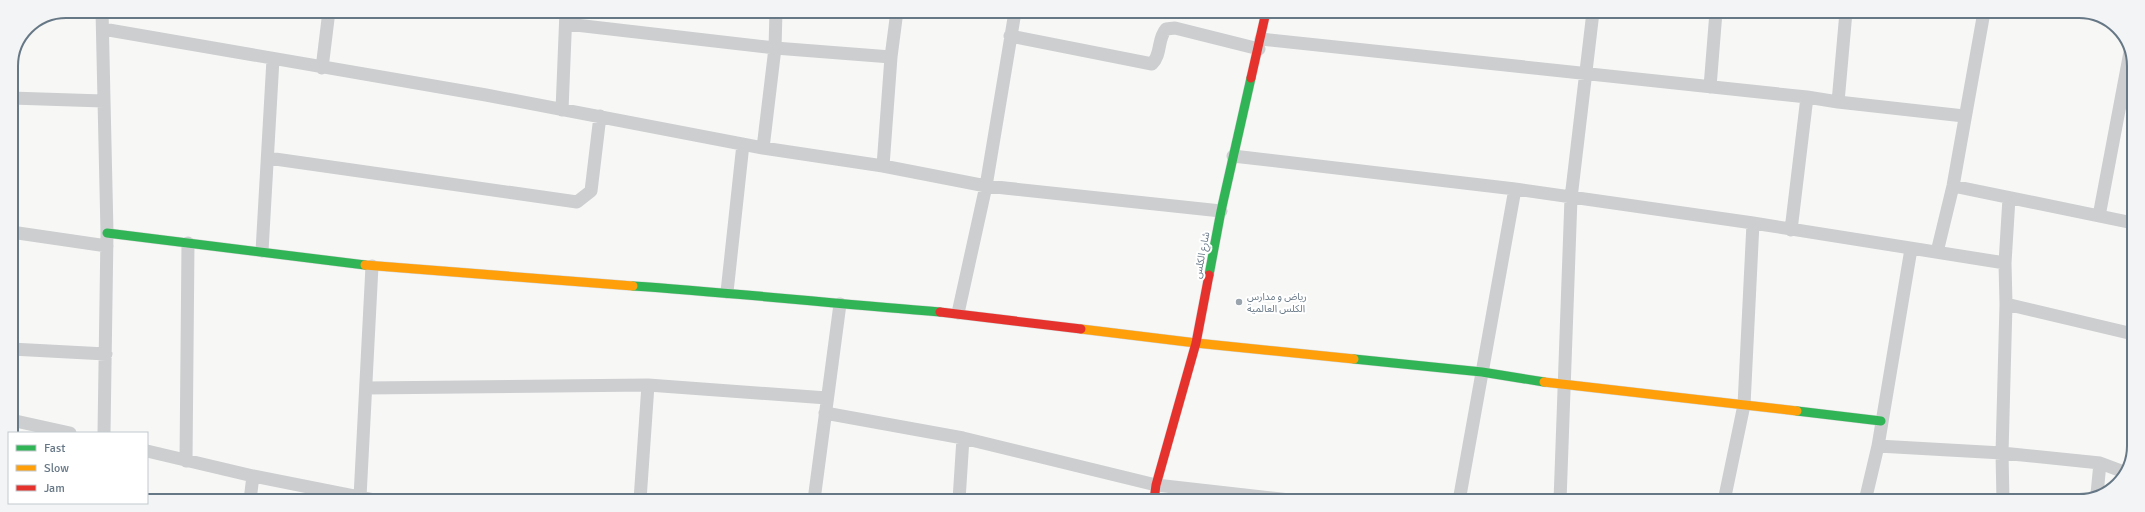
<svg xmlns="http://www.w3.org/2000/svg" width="2145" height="512" font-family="Signika,'Noto Sans Arabic',sans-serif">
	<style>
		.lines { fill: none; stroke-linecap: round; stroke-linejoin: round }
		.fast-casing { stroke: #d3d5d5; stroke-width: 10 }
		.slow-casing { stroke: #d3d5d5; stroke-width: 10 }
		.jam-casing { stroke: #d3d5d5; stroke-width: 10 }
		.street { stroke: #cccecf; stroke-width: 13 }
		.fast { stroke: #30b455; stroke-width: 9 }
		.slow { stroke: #ff9f0a; stroke-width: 9 }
		.jam { stroke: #e5322d; stroke-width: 9 }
		.poi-dot { fill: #99a4ad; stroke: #fff; stroke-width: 1.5 }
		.labels { text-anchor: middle; stroke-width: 4; stroke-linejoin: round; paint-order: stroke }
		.street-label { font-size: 10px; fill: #667786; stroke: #fff }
		.poi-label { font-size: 10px; fill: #667786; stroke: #fff; text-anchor: start }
		.rim { fill: none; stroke: #667786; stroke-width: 2 }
	</style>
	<rect width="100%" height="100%" fill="#f7f7f6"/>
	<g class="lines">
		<defs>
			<path id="fast" d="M107 233 365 265
				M1209 275 1221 211 1251 78
				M633 286C736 293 838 304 940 312
				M1354 359 1482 372 1544 382
				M1797 411 1881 421"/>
			<path id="slow" d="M365 265 633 286
				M1081 329 1196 343 1354 359
				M1544 382 1797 411"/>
			<path id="jam" d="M1251 78 1266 12
				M940 312 1081 329
				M1154 500 1156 485 1196 343 1209 275"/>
		</defs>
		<!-- fast casing -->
		<use href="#fast" class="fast-casing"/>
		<!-- slow casing -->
		<use href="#slow" class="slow-casing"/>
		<!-- jam casing -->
		<use href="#jam" class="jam-casing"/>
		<!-- street -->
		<path class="street" d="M102 11 107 233 104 433
			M567 24 775 48 891 57
			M103 29 486 95 763 148 883 166 986 186 1221 211
			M1010 36 1152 64C1162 54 1157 39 1166 29L1175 28 1259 49
			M1261 39 1807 97 1838 102 1964 116
			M322 68 329 11
			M1710 87 1716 12
			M11 98 103 101
			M1838 102 1846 12
			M562 110 566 11
			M763 148 775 48 776 11
			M1233 156 1515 189 1753 223 2005 263
			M268 158 577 202 591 191 600 116
			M883 166 891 57 897 11
			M1953 186 2133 223
			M2099 216 2130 52
			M1791 230 1807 97
			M11 232 107 246
			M262 251 273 59
			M1937 252 1953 186 1984 12
			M727 292 743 144
			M2006 304 2133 334
			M958 313 986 186 1015 12
			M11 349 106 354
			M367 388 648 385 827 398
			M825 413 963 438 1156 485 1299 501
			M11 420 70 433
			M1878 446 2002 453 2100 463 2124 472
			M147 451 253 476 374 500
			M186 461 188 243
			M2097 494 2100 463
			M360 497 372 266
			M250 500 253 476
			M640 500 648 385
			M814 500 840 304
			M959 500 963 438
			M1459 501 1515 189
			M1560 501 1571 198 1593 12
			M1724 501 1744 405 1753 223
			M1865 501 1878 446 1911 249
			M2003 501 2002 453 2006 304 2005 263 2009 198"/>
		<!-- fast -->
		<use href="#fast" class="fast"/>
		<!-- slow -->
		<use href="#slow" class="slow"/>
		<!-- jam -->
		<use href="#jam" class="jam"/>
	</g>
	<!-- markers -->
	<circle class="poi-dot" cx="1239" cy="302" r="4"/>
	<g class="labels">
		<!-- street labels -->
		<g class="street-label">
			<text transform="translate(1201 255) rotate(-79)" y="4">شارع الكلس</text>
		</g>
		<!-- poi labels -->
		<g class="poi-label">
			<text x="1247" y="300">رياض و مدارس<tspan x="1247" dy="12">الكلس العالمية</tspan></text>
		</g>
	</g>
	<!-- crop -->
	<path d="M0 0H2145V512H0ZM66 18H2079A48 48 0 0 1 2127 66V446A48 48 0 0 1 2079 494H66A48 48 0 0 1 18 446V66A48 48 0 0 1 66 18Z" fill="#f3f4f5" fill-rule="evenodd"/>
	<path class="rim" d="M66 18H2079A48 48 0 0 1 2127 66V446A48 48 0 0 1 2079 494H66A48 48 0 0 1 18 446V66A48 48 0 0 1 66 18Z"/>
	<!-- legend -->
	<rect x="8" y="432" width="140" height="72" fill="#ffffff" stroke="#c2c9cf"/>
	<rect x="16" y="445" width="20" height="6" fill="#30b455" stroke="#c2c9cf"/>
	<text x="44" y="452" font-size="12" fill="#667786">Fast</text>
	<rect x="16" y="465" width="20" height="6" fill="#ff9f0a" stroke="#c2c9cf"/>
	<text x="44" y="472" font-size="12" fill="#667786">Slow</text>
	<rect x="16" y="485" width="20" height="6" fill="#e5322d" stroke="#c2c9cf"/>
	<text x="44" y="492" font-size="12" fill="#667786">Jam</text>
</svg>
